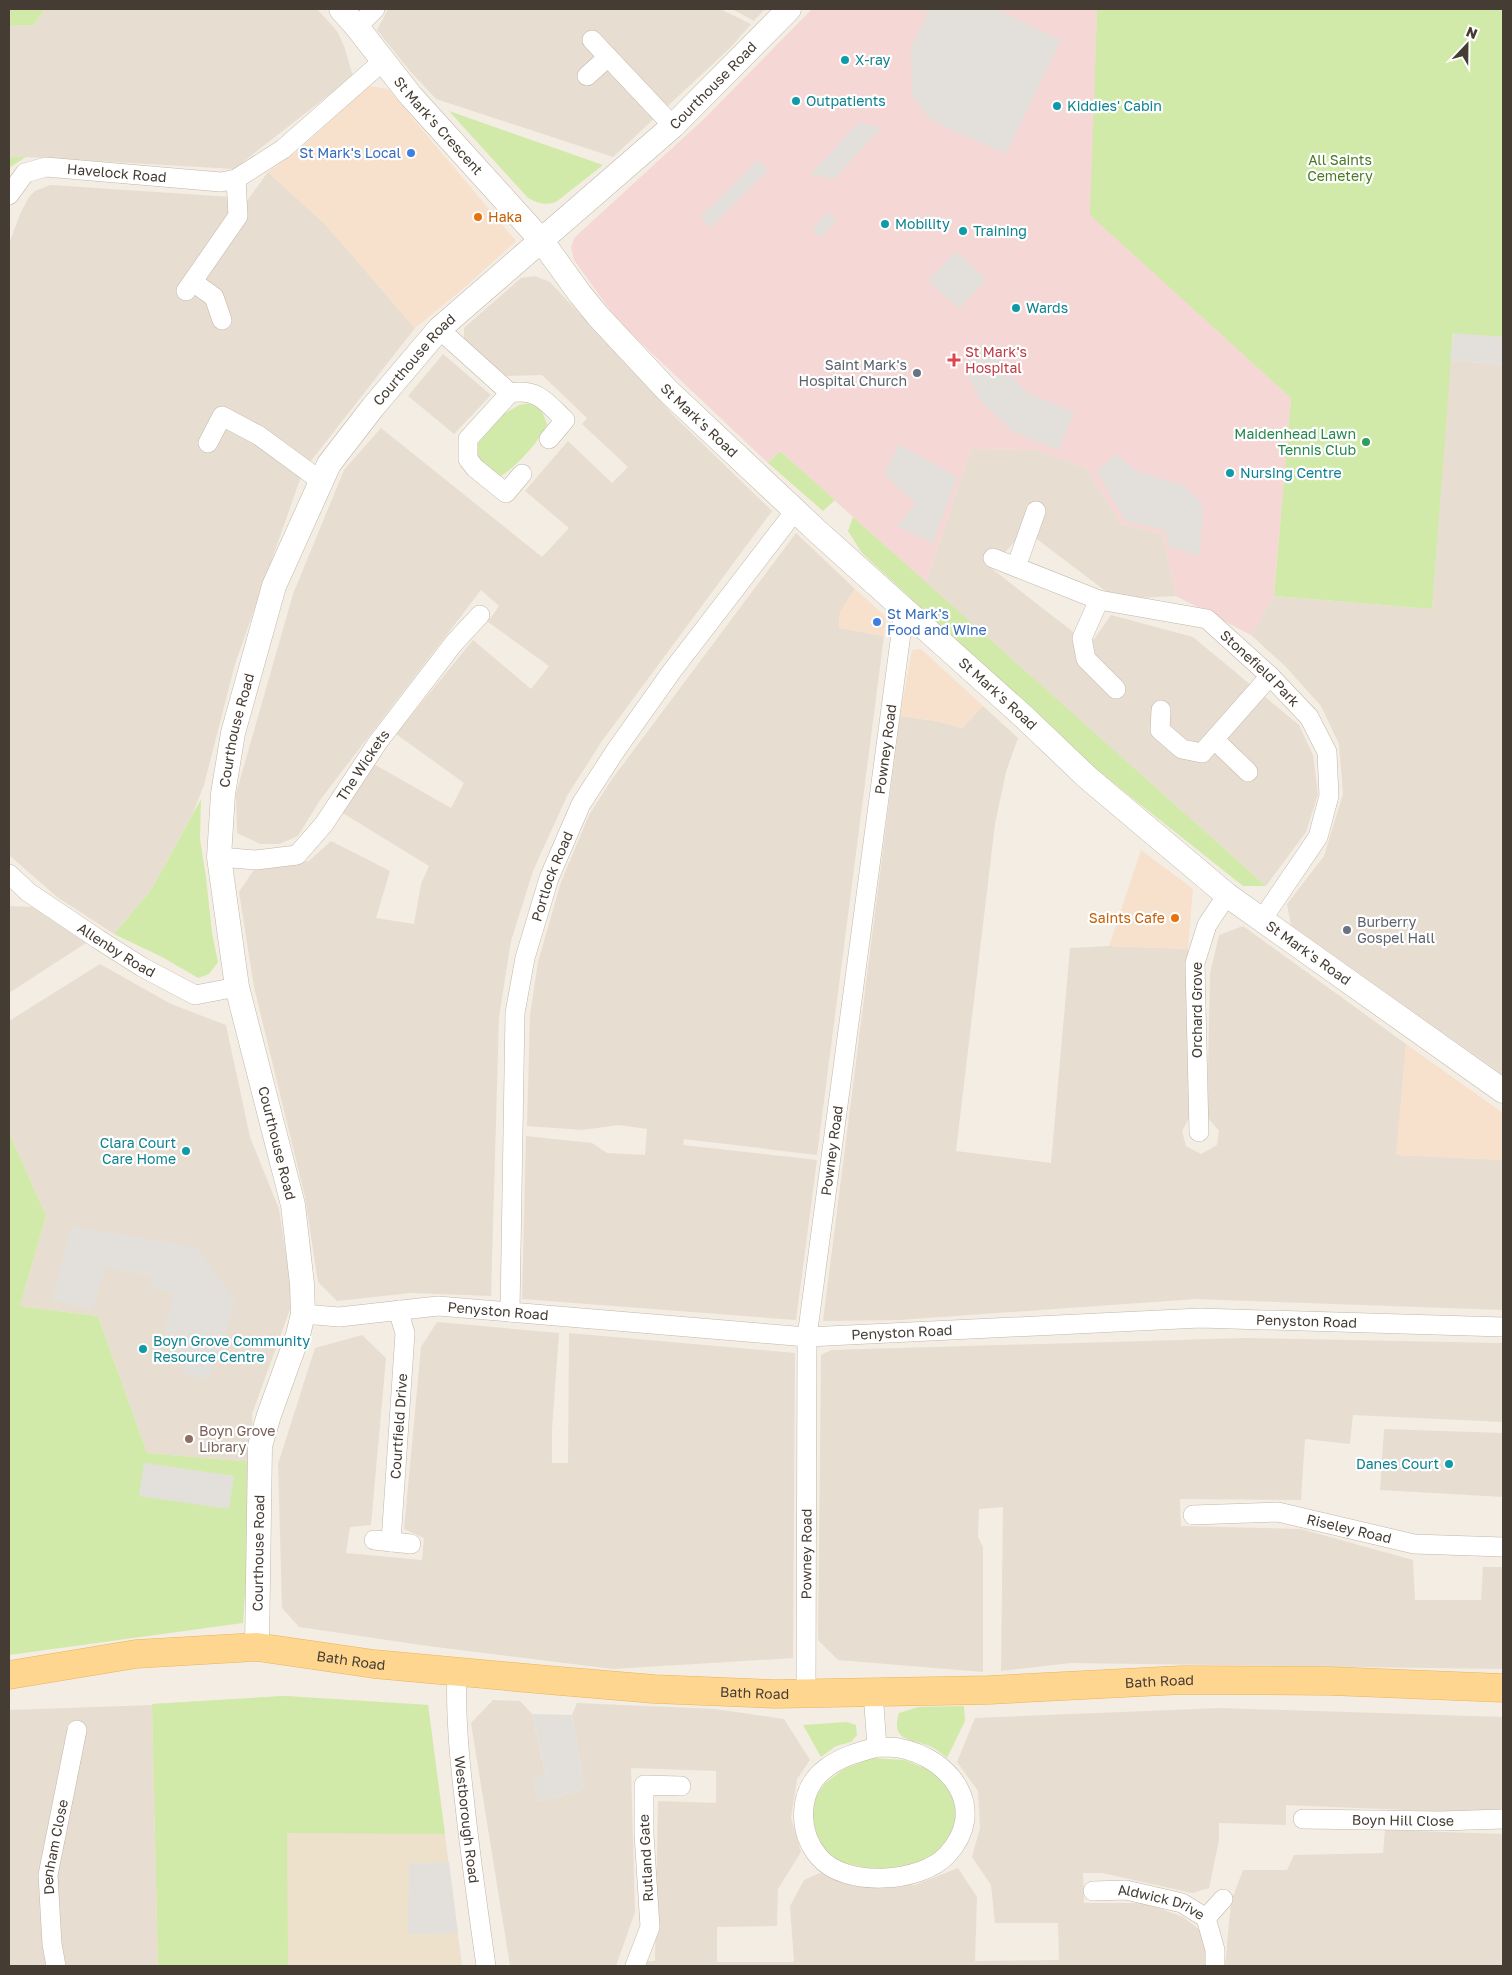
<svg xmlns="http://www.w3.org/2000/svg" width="1512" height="1975" font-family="'Golos Text',sans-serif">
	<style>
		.residential { fill: #e7ded1 }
		.commercial { fill: #f7e1cc }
		.education { fill: #ede1cc }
		.medical { fill: #f5d7d6 }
		.green { fill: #d2eaa9 }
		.parking { fill: #e3e0dc }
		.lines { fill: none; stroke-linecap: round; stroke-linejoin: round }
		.minor-casing { stroke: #c2b7a8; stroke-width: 20 }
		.tertiary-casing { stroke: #c2b7a8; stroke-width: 25 }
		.primary-casing { stroke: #eab35a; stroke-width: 29 }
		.minor { stroke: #fff; stroke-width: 19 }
		.tertiary { stroke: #fff; stroke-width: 24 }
		.primary { stroke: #ffd690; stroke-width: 28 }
		.culture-dot { fill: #0f9aa8; stroke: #fff; stroke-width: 2 }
		.shop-dot { fill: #3f7fe0; stroke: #fff; stroke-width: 2 }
		.food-dot { fill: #e8710a; stroke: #fff; stroke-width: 2 }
		.health-dot { fill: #e0444e; stroke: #fff; stroke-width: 2 }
		.worship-dot { fill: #6b7280; stroke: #fff; stroke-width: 2 }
		.leisure-dot { fill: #2e9e5b; stroke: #fff; stroke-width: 2 }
		.education-dot { fill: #8d6e63; stroke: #fff; stroke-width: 2 }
		.labels { text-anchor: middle; stroke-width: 4.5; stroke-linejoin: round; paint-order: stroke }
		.culture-label { font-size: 14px; fill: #0d838f; stroke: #fff; text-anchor: start }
		.street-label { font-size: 14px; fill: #453c33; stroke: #fff }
		.shop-label { font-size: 14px; fill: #366cbe; stroke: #fff; text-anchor: end }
		.park-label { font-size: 14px; fill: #4b7924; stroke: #fff }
		.food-label { font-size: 14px; fill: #c56008; stroke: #fff; text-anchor: start }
		.health-label { font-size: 14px; fill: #be3a42; stroke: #fff; text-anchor: start }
		.worship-label { font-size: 14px; fill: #5b616d; stroke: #fff; text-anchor: end }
		.leisure-label { font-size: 14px; fill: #27864d; stroke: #fff; text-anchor: end }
		.education-label { font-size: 14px; fill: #785e54; stroke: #fff; text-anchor: start }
	</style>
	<rect width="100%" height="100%" fill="#f3ede3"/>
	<!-- residential -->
	<path class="residential" d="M45 9H317L337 31 344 46 353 76 234 169 26 157H9V26L34 25Z
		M388 9H720L751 24 732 46 613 157 436 99 410 71 377 30Z
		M732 9H765L754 21Z
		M268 172 325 224 415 328 303 471 235 664 204 785 193 813 151 890 114 934 57 897 9 855V244L20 214 29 197 35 191 50 185 232 197 238 213Z
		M535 276 550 282 676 418 772 511 602 741 567 796 533 871 511 941 499 1017 491 1296 411 1293 337 1301 318 1282 305 1197 254 987 239 892 255 868 309 861 331 841 390 871 376 918 414 924 421 884 429 866 341 812 372 763 451 808 464 783 396 734 473 640 531 689 549 666 488 622 499 606 481 590 320 800 298 836 279 844H260L237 833 236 794 293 594 344 470 381 428 542 557 569 528 525 491 568 441 612 483 628 467 582 424 587 418 542 375 504 376 464 340V328L521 278Z
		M443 354 491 395 454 434 408 396Z
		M1450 360 1503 365V1075L1291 925 1287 904 1324 856 1343 794 1339 744 1321 706 1286 667 1251 635 1274 596 1432 609Z
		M971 449 1036 450 1086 468 1121 524 1163 534 1176 596 1138 598 1108 593 1025 530 991 568 1090 645 1111 615 1193 637 1299 725 1313 755 1318 794 1306 832 1266 886 926 583Z
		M796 533 855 589 840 612 839 628 884 636 817 1155 684 1139 683 1145 817 1160 796 1320 522 1299 526 1136 592 1143 607 1153 645 1155 647 1129 619 1125 582 1130 527 1126 530 1015 538 962 561 882 589 815 612 779Z
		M983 706 1018 738 1006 772 995 824 956 1151 1051 1163 1070 948 1109 946 1188 949 1189 1118 1182 1131 1186 1146 1201 1154 1217 1145 1219 1131 1207 1117 1210 974 1219 935 1243 926 1406 1044 1397 1155 1503 1160V1310L1196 1299 899 1320 823 1321 900 716 936 721 962 728Z
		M9 906 32 907 86 943 9 993Z
		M100 964 171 1004 226 1025 250 1137 279 1209 293 1301 252 1414 254 1462 147 1453 98 1316 20 1306 46 1216 9 1132V1021Z
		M437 1322 559 1333 552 1429V1463H568L569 1333 795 1353 793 1658 613 1669 428 1646 299 1627 282 1608 278 1464 315 1348 362 1335 386 1358 371 1525 350 1527 346 1553 422 1560 424 1538 404 1529 421 1347Z
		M1246 1338 1503 1343V1422L1353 1415 1350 1444 1305 1439 1301 1500 1180 1499 1181 1526 1301 1529 1413 1560 1415 1600H1481L1483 1567H1503V1669L1071 1663 1001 1671 1003 1507 979 1509 978 1537 983 1547V1672L838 1660 818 1640 821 1355 831 1350Z
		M1384 1429 1503 1433V1497L1380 1490Z
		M493 1700 520 1701 532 1714 546 1775 533 1780 539 1802 584 1789 572 1715 577 1703 715 1709 784 1719 810 1760 797 1779 791 1818 801 1852 778 1889 777 1926 717 1927V1962H794L790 1906 804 1880 820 1873 856 1886 915 1885 958 1868 977 1897 975 1961 1059 1960 1058 1923H995L991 1885 972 1857 980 1828 978 1791 957 1762 975 1718 1220 1708 1503 1717V1814L1286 1805V1825L1219 1823V1840L1209 1888 1192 1893 1102 1873H1083L1084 1903H1145L1183 1917 1200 1930 1207 1955 1205 1966H644L645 1961H655L658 1801 716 1803V1771L631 1768 635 1912 616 1966H510L471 1723Z
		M152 1705 158 1966H9V1710Z
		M1385 1830 1503 1834V1966H1225L1231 1902 1243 1870H1287L1294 1855 1383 1853Z"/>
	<!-- commercial -->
	<path class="commercial" d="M369 86 388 89 516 241 464 288 415 328 325 224 268 172 296 152Z
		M855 589 886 617 884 636 839 628 840 612Z
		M921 649 983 706 962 728 936 721 900 716 912 650Z
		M1141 850 1193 889 1188 949 1109 946Z
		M1406 1044 1503 1113V1160L1396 1155Z"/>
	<!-- education -->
	<path class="education" d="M285 1696 428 1705 462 1966H158L152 1704Z"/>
	<!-- medical -->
	<path class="medical" d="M812 9H1097L1091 215 1291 398 1274 596 1251 635 1176 596 1163 534 1121 524 1086 468 1035 450 971 449 926 583 780 451 768 463 618 321 574 260 571 247 575 237 704 119Z"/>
	<!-- green -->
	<path class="green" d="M9 9H45L34 25 9 26Z
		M1097 9H1503V337L1453 334 1432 609 1274 596 1291 398 1090 215Z
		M449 111 603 165 556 202C545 205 539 204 528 198Z
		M9 157H26L9 168Z
		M531 403 541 409 547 424C540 441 517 466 501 476L493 475 476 455 478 443 504 414 519 405Z
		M780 451 835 500 823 511 768 463Z
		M853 517 1266 886H1243L1092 766 862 553 848 531Z
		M201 799 200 839 206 877 212 933 218 962 209 974 198 978 164 958 114 934 151 890Z
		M9 1132 46 1216 20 1306 98 1316 147 1453 254 1462 243 1623 9 1655Z
		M285 1696 428 1705 445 1834 287 1833 288 1966H158L152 1704Z
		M964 1706 965 1721 947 1758C941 1753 934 1747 927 1745 907 1739 891 1739 899 1713L918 1707Z
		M847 1722 856 1725 857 1735 851 1742 836 1746 821 1757 803 1725Z
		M872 1758 905 1760 934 1772 953 1794 958 1816 952 1838 936 1858 906 1868 871 1869 840 1862 817 1843 808 1825 812 1802 825 1783 844 1769Z"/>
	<!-- parking -->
	<path class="parking" d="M920 9H995L1061 40 1006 154 932 121 912 96 911 46 928 14Z
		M859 122 881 128 834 179 810 175Z
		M758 160 768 170 710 228 700 217Z
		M828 212 837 220 821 238 812 230Z
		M956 251 986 279 959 309 928 281Z
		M1454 333 1503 337V365L1450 360Z
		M990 344 1009 374 1027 393 1074 412 1059 450 1013 432 981 401 964 367Z
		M899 444 957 477 933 543 897 526 916 504 884 474Z
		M1116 454 1137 471 1185 486 1203 504 1200 556 1169 546 1165 530 1125 521 1097 471Z
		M71 1226 198 1248 235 1302 209 1380 182 1373 187 1354 174 1350 165 1328 174 1293 151 1288 152 1277 106 1267 92 1310 52 1300Z
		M144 1463 234 1476 229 1509 139 1496Z
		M532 1714 572 1715 584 1789 539 1802 533 1780 546 1774Z
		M449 1862 458 1933 408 1934 409 1864Z"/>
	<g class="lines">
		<defs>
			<g id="minor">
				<path d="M357 27 375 9"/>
				<path d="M592 40 673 126"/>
				<path d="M587 76 608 57"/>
				<path id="s1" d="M9 195 25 173 46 167 221 182 236 179 283 149 383 61"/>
				<path d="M193 282 214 297 222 320"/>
				<path d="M186 291 238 216 236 179"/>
				<path d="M439 329 510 393 468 439V459L475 468 506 493 522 474"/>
				<path d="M510 393C538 388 547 403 565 420L549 439"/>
				<path d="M208 443 222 416 258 435 321 481"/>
				<path id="s2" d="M993 558 1099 600 1207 619 1270 676 1309 717 1327 752 1329 796 1318 837 1261 921"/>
				<path d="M1016 567 1036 511"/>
				<path d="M1099 600 1082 638 1086 659 1116 689"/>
				<path d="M1161 710 1160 730 1182 749 1202 753 1270 676"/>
				<path d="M1215 740 1248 772"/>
				<path id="s3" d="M219 857 256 860 297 855 324 824 378 742 454 643 480 615"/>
				<path id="s4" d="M9 874 28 892 98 939 142 967 195 995 237 987"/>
				<path d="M1199 1132 1195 963 1207 925 1227 895"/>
				<path id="s5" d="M510 1312 515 1013 525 958 549 878 581 804 616 750 672 671 795 511"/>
				<path id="s6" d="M303 1314 339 1317 438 1306 807 1337 1200 1318 1503 1327"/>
				<path id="s7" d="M1193 1515 1278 1512 1414 1544 1503 1547"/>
				<path d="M374 1540 411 1544"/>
				<path id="s8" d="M391 1542 405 1333 398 1310"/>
				<path id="s9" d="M457 1672C455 1714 459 1755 464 1797 470 1854 478 1910 486 1966"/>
				<path d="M873 1692 877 1747"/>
				<path id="s10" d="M806 1694 807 1337 904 611"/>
				<path d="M877 1747C884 1747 892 1747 899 1748 952 1758 989 1810 947 1855 921 1883 845 1888 819 1857 797 1831 798 1790 825 1769 840 1757 859 1752 877 1747Z"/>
				<path id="s11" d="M1303 1819 1441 1821 1503 1819"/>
				<path id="s12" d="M1093 1891 1126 1890 1182 1903 1206 1918 1215 1950V1966"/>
				<path d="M1206 1918 1223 1899"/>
				<path id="s13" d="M56 1966 52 1944 48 1875 77 1730"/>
				<path d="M635 1966 650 1927 644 1834V1785L681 1786"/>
			</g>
			<g id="tertiary">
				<path id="s14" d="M341 9 357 27 410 95 541 240 580 294 598 316 668 391 818 532 1023 716 1088 778 1227 895 1503 1091"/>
				<path id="s15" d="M257 1647 260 1446 269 1415 298 1335 303 1314 302 1284 293 1205 237 987 219 857 223 794 233 733 274 586 329 464 373 407 439 329 673 126 789 9"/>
			</g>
			<g id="primary">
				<path id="s16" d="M9 1675 136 1654 257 1647 374 1664 548 1680 654 1689 775 1694 989 1690 1182 1680 1330 1681 1503 1688"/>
			</g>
		</defs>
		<!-- minor casing -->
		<use href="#minor" class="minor-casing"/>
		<!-- tertiary casing -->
		<use href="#tertiary" class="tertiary-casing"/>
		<!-- primary casing -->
		<use href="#primary" class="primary-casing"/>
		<!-- minor -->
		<use href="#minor" class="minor"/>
		<!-- tertiary -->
		<use href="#tertiary" class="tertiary"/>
		<!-- primary -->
		<use href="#primary" class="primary"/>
	</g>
	<!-- markers -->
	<g class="culture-dot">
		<circle cx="845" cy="60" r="5"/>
		<circle cx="796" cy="101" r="5"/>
		<circle cx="1057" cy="106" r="5"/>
		<circle cx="885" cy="224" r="5"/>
		<circle cx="963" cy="231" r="5"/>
		<circle cx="1016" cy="308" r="5"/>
		<circle cx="1230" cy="473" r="5"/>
		<circle cx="186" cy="1151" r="5"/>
		<circle cx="143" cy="1349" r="5"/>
		<circle cx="1449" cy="1464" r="5"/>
	</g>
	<g class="shop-dot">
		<circle cx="411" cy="153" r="5"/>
		<circle cx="877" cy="622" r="5"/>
	</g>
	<g class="food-dot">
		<circle cx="478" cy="217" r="5"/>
		<circle cx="1175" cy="918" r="5"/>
	</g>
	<path class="health-dot" d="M951.5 352.5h5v5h5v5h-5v5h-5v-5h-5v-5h5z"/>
	<g class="worship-dot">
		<circle cx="917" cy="373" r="5"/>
		<circle cx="1347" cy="930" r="5"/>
	</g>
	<circle class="leisure-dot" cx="1366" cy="442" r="5"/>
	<circle class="education-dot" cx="189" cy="1439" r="5"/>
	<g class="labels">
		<!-- culture labels -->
		<g class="culture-label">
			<text x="855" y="65">X-ray</text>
			<text x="806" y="106">Outpatients</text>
			<text x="1067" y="111">Kiddies' Cabin</text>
			<text x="895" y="229">Mobility</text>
			<text x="973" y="236">Training</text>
			<text x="1026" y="313">Wards</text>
			<text x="1240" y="478">Nursing Centre</text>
			<text x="176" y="1148" text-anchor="end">Clara Court<tspan x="176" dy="16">Care Home</tspan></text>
			<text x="153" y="1346">Boyn Grove Community<tspan x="153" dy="16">Resource Centre</tspan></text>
			<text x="1439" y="1469" text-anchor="end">Danes Court</text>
		</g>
		<!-- street labels -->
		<g class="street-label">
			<text dy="5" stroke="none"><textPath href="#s15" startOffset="1758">Courthouse Road</textPath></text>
			<text dy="5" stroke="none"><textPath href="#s14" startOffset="152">St Mark's Crescent</textPath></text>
			<text dy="5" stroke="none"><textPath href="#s1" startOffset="120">Havelock Road</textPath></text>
			<text dy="5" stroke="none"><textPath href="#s15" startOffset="1352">Courthouse Road</textPath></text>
			<text dy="5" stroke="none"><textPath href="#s14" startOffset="546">St Mark's Road</textPath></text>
			<text dy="5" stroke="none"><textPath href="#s2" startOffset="296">Stonefield Park</textPath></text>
			<text dy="5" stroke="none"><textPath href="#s14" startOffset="951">St Mark's Road</textPath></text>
			<text dy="5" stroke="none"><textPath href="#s15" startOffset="934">Courthouse Road</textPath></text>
			<text dy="5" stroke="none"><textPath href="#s10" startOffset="950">Powney Road</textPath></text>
			<text dy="5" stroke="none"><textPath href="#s3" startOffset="190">The Wickets</textPath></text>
			<text dy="5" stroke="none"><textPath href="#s5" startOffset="441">Portlock Road</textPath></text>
			<text dy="5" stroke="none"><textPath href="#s4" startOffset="132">Allenby Road</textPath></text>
			<text dy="5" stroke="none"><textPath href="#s14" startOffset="1356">St Mark's Road</textPath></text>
			<text transform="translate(1197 1010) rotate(-90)" y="5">Orchard Grove</text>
			<text transform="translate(277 1143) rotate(76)" y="5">Courthouse Road</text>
			<text dy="5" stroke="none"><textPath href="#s10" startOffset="545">Powney Road</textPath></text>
			<text dy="5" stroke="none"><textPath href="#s6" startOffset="196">Penyston Road</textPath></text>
			<text dy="5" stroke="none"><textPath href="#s6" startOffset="1006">Penyston Road</textPath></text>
			<text dy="5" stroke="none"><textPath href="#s6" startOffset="601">Penyston Road</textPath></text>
			<text dy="5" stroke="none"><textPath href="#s8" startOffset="116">Courtfield Drive</textPath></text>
			<text dy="5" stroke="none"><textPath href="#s7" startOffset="158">Riseley Road</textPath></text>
			<text dy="5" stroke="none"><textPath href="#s15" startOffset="94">Courthouse Road</textPath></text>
			<text dy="5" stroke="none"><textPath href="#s10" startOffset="140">Powney Road</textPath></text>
			<text dy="5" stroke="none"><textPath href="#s16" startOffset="345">Bath Road</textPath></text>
			<text dy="5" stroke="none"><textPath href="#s16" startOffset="1155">Bath Road</textPath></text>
			<text dy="5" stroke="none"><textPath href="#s16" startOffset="750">Bath Road</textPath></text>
			<text dy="5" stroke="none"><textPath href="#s9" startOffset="148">Westborough Road</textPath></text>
			<text dy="5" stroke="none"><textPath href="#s11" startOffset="100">Boyn Hill Close</textPath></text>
			<text dy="5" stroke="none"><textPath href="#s13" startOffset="120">Denham Close</textPath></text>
			<text transform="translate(646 1858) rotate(-93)" y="5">Rutland Gate</text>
			<text dy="5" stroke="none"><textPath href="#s12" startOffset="70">Aldwick Drive</textPath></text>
		</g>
		<!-- shop labels -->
		<g class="shop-label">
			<text x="401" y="158">St Mark's Local</text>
			<text x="887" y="619" text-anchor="start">St Mark's<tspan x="887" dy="16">Food and Wine</tspan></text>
		</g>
		<!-- park labels -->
		<g class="park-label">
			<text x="1340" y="165">All Saints<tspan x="1340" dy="16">Cemetery</tspan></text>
		</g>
		<!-- food labels -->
		<g class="food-label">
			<text x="488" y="222">Haka</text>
			<text x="1165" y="923" text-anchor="end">Saints Cafe</text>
		</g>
		<!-- health labels -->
		<g class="health-label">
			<text x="965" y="357">St Mark's<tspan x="965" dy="16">Hospital</tspan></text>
		</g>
		<!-- worship labels -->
		<g class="worship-label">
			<text x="907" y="370">Saint Mark's<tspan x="907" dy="16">Hospital Church</tspan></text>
			<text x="1357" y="927" text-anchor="start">Burberry<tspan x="1357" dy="16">Gospel Hall</tspan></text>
		</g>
		<!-- leisure labels -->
		<g class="leisure-label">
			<text x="1356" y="439">Maidenhead Lawn<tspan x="1356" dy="16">Tennis Club</tspan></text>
		</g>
		<!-- education labels -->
		<g class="education-label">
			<text x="199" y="1436">Boyn Grove<tspan x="199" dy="16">Library</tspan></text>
		</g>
	</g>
	<!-- border -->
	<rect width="1512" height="1975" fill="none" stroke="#453c33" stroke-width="20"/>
	<!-- north arrow -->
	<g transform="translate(1467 45) rotate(22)" stroke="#ffffff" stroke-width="4" paint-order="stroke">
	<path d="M0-4L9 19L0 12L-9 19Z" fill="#453c33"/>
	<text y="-8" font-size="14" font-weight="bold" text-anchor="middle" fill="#453c33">N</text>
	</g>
</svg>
